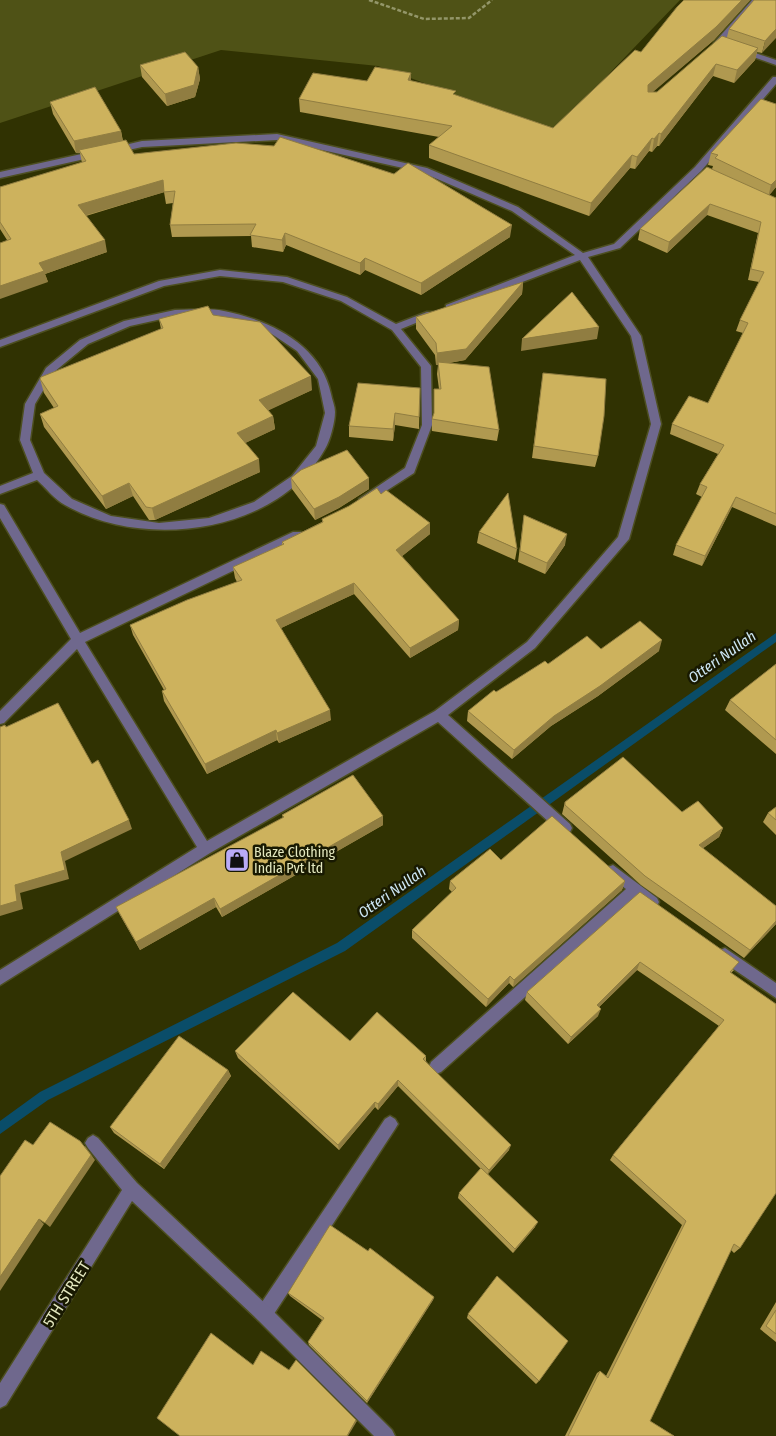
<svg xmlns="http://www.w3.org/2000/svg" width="776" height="1436" font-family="'Fira Sans Condensed',sans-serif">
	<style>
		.green { fill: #4f5216 }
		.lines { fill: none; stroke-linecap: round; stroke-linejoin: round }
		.stream { fill: #0a4d69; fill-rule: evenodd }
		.lane-casing { stroke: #4d4f20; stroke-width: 3 }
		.street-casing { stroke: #4d4f20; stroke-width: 3 }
		.path { stroke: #939669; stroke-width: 2.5; stroke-dasharray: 4 2; stroke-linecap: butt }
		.lane { fill: #6f688d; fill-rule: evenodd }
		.street { fill: #6f688d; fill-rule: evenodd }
		.wall { fill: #b09950 }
		.shaded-wall { fill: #907d41 }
		.building { fill: #cdb25d; stroke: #907d41 }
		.labels { text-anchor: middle; stroke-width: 5; stroke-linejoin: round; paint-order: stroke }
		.poi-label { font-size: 14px; fill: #e4e8bf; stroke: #181901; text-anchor: start }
		.water-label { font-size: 15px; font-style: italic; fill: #cde6f3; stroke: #181901 }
		.near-street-label { font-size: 16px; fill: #e4e8bf; stroke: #181901 }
	</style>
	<rect width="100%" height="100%" fill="#303202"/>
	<!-- green -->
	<path class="green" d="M0 0H680L554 131 378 66 221 50 0 123Z"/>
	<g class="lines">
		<!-- stream -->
		<path class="stream" d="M776 633V642L345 951 48 1100 0 1134V1121L40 1092 337 943Z"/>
		<defs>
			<path id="lane" d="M390 1116 395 1119 398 1124 395 1129 270 1320 264 1322 258 1320 256 1314 258 1308 385 1119Z"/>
			<path id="street" d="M752 0H760L723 42 776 60V65L714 43Z
				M773 77H776V84L701 171 620 248 588 257 641 336 661 424 629 539 535 648 448 715 570 824 572 828 570 832 565 834 560 832 438 722 210 853 0 985V970L197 847 77 649 4 723 0 724V711L71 639 0 518V504L4 505 80 633 293 532H301L303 535 301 538 85 642 207 841 435 711 527 642 618 537 651 424 631 336 580 260 452 309H446V305L575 255 512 211 421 172 277 140 142 147 115 153 112 152V148L142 141 277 134 427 168 518 207 583 253 614 244 695 167Z
				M95 151 99 154 98 156 0 178V172Z
				M220 270 287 277 347 297 396 324 427 312H433V316L401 329 431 366 432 425 414 473 369 502 365 503 359 499 405 468 422 425 421 367 392 330 341 301 283 282 220 276 164 286 0 347V340L159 281Z
				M175 310C191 310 209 308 224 311 270 320 321 345 331 394 332 400 335 406 335 412 335 422 330 441 325 449 278 533 145 551 65 505 55 500 46 488 37 480L0 494V486L33 473 20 440 25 404 46 368 80 340 124 321ZM175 316 223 317 263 328 297 351 318 379 325 413 316 446 292 476 254 502 209 518 159 523 111 516 72 499 44 473 30 440 35 404 54 372 88 344 130 326Z
				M613 865 657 898 659 902 657 906 652 908 636 898 441 1072 436 1074 431 1072 429 1067 431 1062 626 889 608 875 606 871 608 867Z
				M725 948 776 983V998L720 960 718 955 720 950Z
				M93 1135 98 1138 137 1183 270 1308 392 1430 395 1436H374L258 1320 132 1201 6 1405 0 1408V1383L122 1190 88 1148 85 1143 88 1138Z"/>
		</defs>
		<!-- lane casing -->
		<use href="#lane" class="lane-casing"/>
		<!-- street casing -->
		<use href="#street" class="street-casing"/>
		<!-- path -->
		<path class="path" d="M369 0 424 19 469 18 492 0"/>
		<!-- lane -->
		<use href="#lane" class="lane"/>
		<!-- street -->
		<use href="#street" class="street"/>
	</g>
	<!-- wall -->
	<path class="wall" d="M684 0H750L714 40 652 92H657L727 37 729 29 776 0 762 53 757 52 755 60 734 83 713 76 659 146H657L652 152 649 151 635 169 630 168 589 216 429 158V145L439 137 300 112 299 99 367 81H411L553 128 641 52Z
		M140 65 198 67 200 79 195 97 167 106 142 77Z
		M761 99 776 187 769 195 776 198V526L732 507 702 566 673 555 676 545 702 497 696 494 700 484 718 454 670 434 672 424 708 403 743 333 736 331 740 320 759 282 748 280 758 233 707 215 667 253 638 240 640 229 712 169 713 166 708 165 711 153Z
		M50 102 121 131 123 141 134 154 510 237 421 295 365 270 360 275 286 245 283 252 252 247 251 236 172 237 170 225 173 203 166 204 164 192 86 216 107 252 45 274 48 282 7 240 0 229V187L82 163 80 153H76L53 114Z
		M523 282 522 294 465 360 449 363 499 430 497 441 432 431V419L434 415V389H439L437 374 438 365H436L435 355 416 329V317Z
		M213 315 312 390 268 410 273 416 275 429 245 443 260 472 155 520H149L133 496 106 509 44 427 40 414 54 408 44 393 40 379 161 329 159 319Z
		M543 373 598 456 595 467 532 458Z
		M420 388 419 429 395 425 393 441 349 437V426Z
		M291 478H369V489L339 508 315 520 292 489Z
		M381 494 430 534 402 556 459 620 458 630 410 658 354 594 281 628 331 720 279 743 277 740 207 774 164 701 162 691 164 690 133 635 130 625 237 582 235 578 233 567 282 545V542L322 522V519Z
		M524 515 565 545 545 574 518 562Z
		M479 532 517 549 515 560 477 543Z
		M601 649 659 651 598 696 551 726 512 759 467 721 468 711 496 692 548 664Z
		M776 664V754L725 710 730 700Z
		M565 802 682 812 723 828 719 837 703 848 776 924 744 958 641 885 562 814Z
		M776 807V835L763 822 768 813Z
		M282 815 383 825 222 917 216 907 140 950 120 915 116 907 283 818Z
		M501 860 625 881 622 890 513 987 509 983 486 1007 412 938V930L452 892 449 889 450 881Z
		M640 892 734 970 731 973 740 1248 734 1253 731 1250 650 1421 674 1436H565L597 1373 600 1371 606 1376 682 1225 610 1160 613 1155 719 1026 637 970 599 1007 598 1016 568 1044 525 1000 527 992Z
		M350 1041 426 1056V1061L509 1150 488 1174 535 1227 513 1253 458 1198 459 1193 481 1169 398 1086 378 1110 375 1107 339 1150 238 1058 235 1051Z
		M228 1070 231 1076 164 1169 114 1133 110 1127Z
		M288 1293 434 1297 433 1300 367 1403 309 1345 308 1342 322 1320 290 1296Z
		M776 1302V1342L760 1329Z
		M468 1314 539 1381 536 1384 467 1318Z"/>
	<!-- shaded-wall -->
	<path class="shaded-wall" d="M742 0H750L714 40 646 98 648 85Z
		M776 29V38L762 53 765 41Z
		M758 48 755 60 734 83 737 70Z
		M716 64 713 76 659 146 661 134Z
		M198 67 200 79 195 97 167 106 165 94Z
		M411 73V86L408 80Z
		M121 131 123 143 79 150 80 153H76L74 141Z
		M659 133 657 146 652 152 654 139Z
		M652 138 649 151 635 169 637 157Z
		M632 155 630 168 589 216 591 203Z
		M163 180 165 192 80 217 78 205Z
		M776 180V187L768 197 771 185Z
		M710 204 707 215 667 253 669 242Z
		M512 225 510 237 421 295V283Z
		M285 233 286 245 283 252 282 240Z
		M105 240 107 252 45 274 48 282 0 299V286L39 263Z
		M365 258V270L360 275V263Z
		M523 282 522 294 465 360 438 365V362V365H436L437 353Z
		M599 327 597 339 521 351 522 339Z
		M311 376 312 390 261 414 259 400Z
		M395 413V425L393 441V429Z
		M273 416 275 429 239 446 237 433Z
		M259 459 260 472 155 520 152 508Z
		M369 478V489L339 508 315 520 314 509Z
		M129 483 133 496 106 509 102 496Z
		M736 497 732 507 702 566 705 556Z
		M430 523V534L396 561V550Z
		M567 534 565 545 545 574 547 563Z
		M354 583V594L277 630 276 620Z
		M459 620 458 630 410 658V648Z
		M662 640 659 651 598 696 551 726 512 759 514 750 554 716Z
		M330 710 331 720 279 743 277 733Z
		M276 730 277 740 207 774 205 764Z
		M383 816V825L222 917 220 909Z
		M129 820 132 829 65 861 69 879 20 893 23 909 0 916V906L15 885 61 852Z
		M723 828 719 837 695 854 699 845Z
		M625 881 622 890 513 987 514 980Z
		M214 898 216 907 140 950 136 942Z
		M776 921V924L744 958 750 950Z
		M640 962 637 970 594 1012 597 1005Z
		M510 976 509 983 486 1007 488 999Z
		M601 1009 598 1016 568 1044 571 1037Z
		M228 1070 231 1076 164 1169 160 1164Z
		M398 1080V1086L378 1110V1104Z
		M375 1102V1107L339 1150 338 1145Z
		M511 1145 509 1150 487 1175 489 1170Z
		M85 1146 95 1160 50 1227 45 1223Z
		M39 1219 44 1224 0 1291V1277Z
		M538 1222 535 1227 513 1253 515 1249Z
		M434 1297 433 1300 367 1403V1401Z
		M356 1420 357 1421 348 1436H347Z"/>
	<!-- building -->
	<path class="building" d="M684 0H742L716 27 648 85V92H657L722 36 758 48 737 70 716 64 661 134 659 133 654 139 652 138 637 157 632 155 591 203 429 145 452 126 299 99 313 73 367 81 375 67 411 73 408 80 456 91 453 94 553 128 635 50 641 52 677 7Z
		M754 0H776V29L765 41 729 29Z
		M185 52 198 67 194 85 165 94 140 65Z
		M95 87 121 131 74 141 50 102Z
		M761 99 776 104V180L771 185 715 158 718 155 711 153Z
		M280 137 394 174 408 163 512 225 421 283 365 258 360 263 285 233 282 240 250 235 256 224 170 225 175 191 164 192 163 180 78 205 105 240 39 263 44 271 0 286V243L11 239 0 222V187L86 161 79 150 126 140 134 154 236 143 274 146Z
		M707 167 776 198V514L736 497 705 556 676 545 707 487 700 484 724 445 672 424 689 396 708 403 748 323 740 320 764 272 751 269 761 222 710 204 669 242 640 229Z
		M523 282 466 349 437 353 436 343 416 317Z
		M572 292 599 327 522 339Z
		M208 306 213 315 260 322 311 376 259 400 273 416 237 433 259 459 152 508 146 507 129 483 102 496 40 414 58 406 40 379 41 377 163 328 159 319Z
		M438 362 489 367 499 430 432 419 434 413V389H441Z
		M543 373 606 379 604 416 598 456 534 446Z
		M358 383 420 388 419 417 395 413 393 429 349 426Z
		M347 450 369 478 339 497 314 509 291 478 301 470Z
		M377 488 381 494 386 490 430 523 396 550 459 620 410 648 354 583 276 620 330 710 277 733 276 730 205 764 162 691 166 689 130 625 187 600 242 580 233 567 284 544 282 542 323 522 322 519 349 506Z
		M508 493 517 549 479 532Z
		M524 515 567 534 547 563 520 551Z
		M640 621 662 640 600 686 554 716 514 750 468 711 494 690 496 692 545 661 548 664 587 636 601 649Z
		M776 664V740L730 700Z
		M58 703 92 764 98 760 129 820 61 852 65 870 15 885 17 901 0 906V727L5 725 6 727Z
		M623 757 682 812 698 801 723 828 699 845 776 906V921L750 950 645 876 565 805V802Z
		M353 775 383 816 220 909 214 898 136 942 116 907 284 817 282 815Z
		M776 807V820L768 813Z
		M552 816 625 881 514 980 510 976 488 999 412 930 456 888 450 881 490 849 501 860Z
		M640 892 739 962 730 972 776 1004V1193L740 1248 734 1244 650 1421 674 1436H568L600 1371 608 1378 686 1221 613 1155 724 1020 640 962 597 1005 601 1009 571 1037 527 992Z
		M293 992 350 1041 377 1012 426 1056 423 1059 430 1066 511 1145 489 1170 398 1080 378 1104 375 1102 338 1145 235 1051Z
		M179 1036 228 1070 160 1164 110 1127Z
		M50 1122 80 1141 91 1155 45 1223 39 1219 0 1277V1176L25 1140 33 1145Z
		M481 1168 538 1222 515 1249 459 1193Z
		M330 1225 368 1251 370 1248 434 1297 367 1401 308 1342 324 1318 288 1293Z
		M497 1276 568 1341 539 1381 468 1314Z
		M776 1310V1334L766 1326Z
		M211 1333 253 1365 261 1351 289 1370 296 1360 356 1420 347 1436H180L157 1418Z"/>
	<!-- icons -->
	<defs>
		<symbol id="shop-square" viewBox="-11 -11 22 22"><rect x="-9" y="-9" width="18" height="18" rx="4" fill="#b9abf7" stroke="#181901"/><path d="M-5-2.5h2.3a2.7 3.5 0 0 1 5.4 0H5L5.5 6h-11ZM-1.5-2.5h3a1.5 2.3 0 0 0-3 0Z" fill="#111"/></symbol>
	</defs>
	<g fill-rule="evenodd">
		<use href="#shop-square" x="223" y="846" width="28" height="28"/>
	</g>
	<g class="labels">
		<!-- poi labels -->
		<g class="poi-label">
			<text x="254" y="857">Blaze Clothing<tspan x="254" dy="16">India Pvt ltd</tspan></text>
		</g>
		<!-- water labels -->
		<g class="water-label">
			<text transform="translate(722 657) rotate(-35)" y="5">Otteri Nullah</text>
			<text transform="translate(392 892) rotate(-35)" y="5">Otteri Nullah</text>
		</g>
		<!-- near-street labels -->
		<g class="near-street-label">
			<text transform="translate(66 1294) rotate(-58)" y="6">5TH STREET</text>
		</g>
	</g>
</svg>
